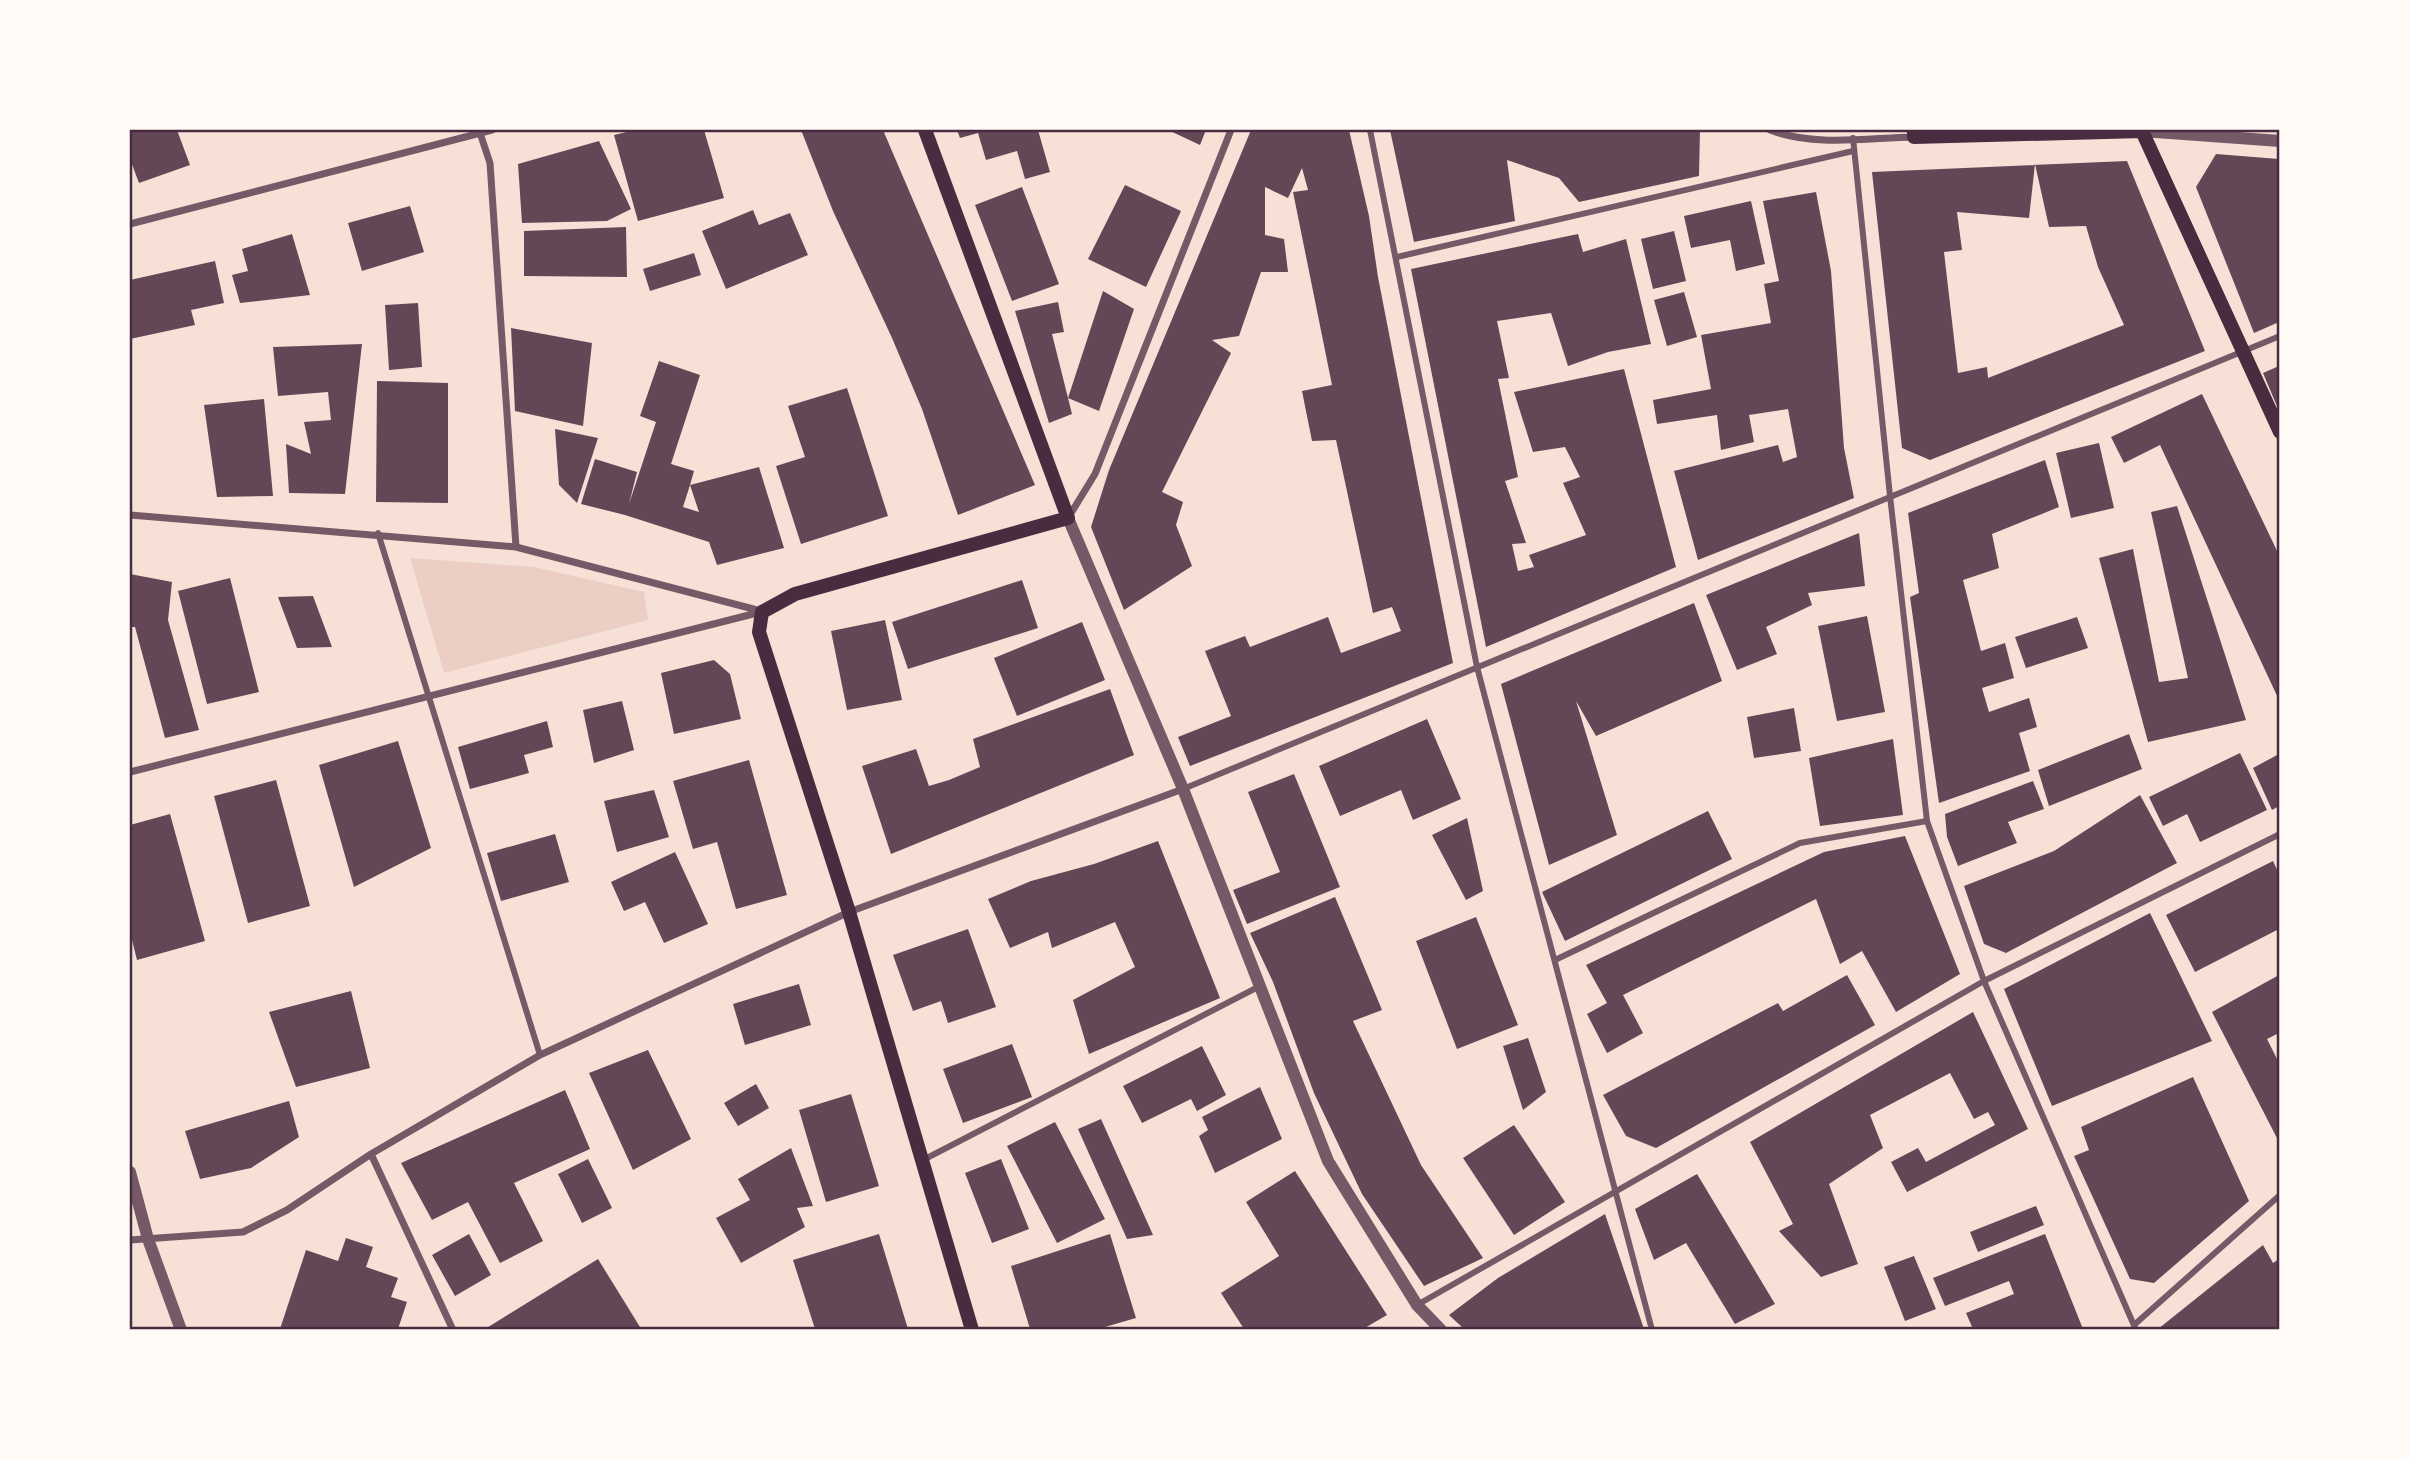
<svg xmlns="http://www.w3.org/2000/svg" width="2409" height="1459" font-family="'Work Sans',sans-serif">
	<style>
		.green { fill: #ebcfc5 }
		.building { fill: #644757; fill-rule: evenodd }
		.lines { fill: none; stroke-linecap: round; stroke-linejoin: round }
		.pedestrian { stroke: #755966; stroke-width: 6 }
		.minor { stroke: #755966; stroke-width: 7 }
		.tertiary { stroke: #755966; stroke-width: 12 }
		.secondary { stroke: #4a2c40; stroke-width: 14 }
		.neatline { fill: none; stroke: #4a2c40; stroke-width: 2.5 }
	</style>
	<rect width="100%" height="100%" fill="#f7e1d7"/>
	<!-- green -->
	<path class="green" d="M410 558 534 567 644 592 648 620 444 673Z"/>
	<!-- building -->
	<path class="building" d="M130 130H177L190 165 139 183 130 159Z
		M635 130H704L724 198 638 221 614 135Z
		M801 130H883L1035 485 958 515 922 409 892 338 833 211Z
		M957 130H1038L1050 172 1025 179 1017 151 986 160 978 133 960 138Z
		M1168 130H1206L1200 145Z
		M1251 130H1349L1369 216 1378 277 1453 663 1190 766 1178 737 1231 716 1205 651 1245 636 1250 647 1328 617 1341 653 1401 631 1392 607 1373 613 1336 440 1312 441 1302 391 1332 385 1293 192 1308 190 1302 168 1288 198 1265 187V235L1284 239 1288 272H1261L1239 336 1212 340 1231 353 1162 492 1183 502 1176 525 1192 566 1124 610 1091 527 1109 470Z
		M1390 130H1700L1699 176 1579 202 1559 178 1507 160 1515 221 1414 242Z
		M599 141 631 209 607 221 522 223 518 164Z
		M2216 154 2279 159V322L2254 333 2196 187Z
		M2127 161 2205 351 1930 460 1902 448 1872 172ZM2035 164 2049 227 2086 226 2098 267 2124 325 1988 378 1987 367 1958 373 1944 252 1962 250 1957 212 2029 218Z
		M1125 185 1181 211 1146 287 1088 259Z
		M1022 187 1059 284 1012 301 975 205Z
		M1816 192 1831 271 1844 448 1854 498 1698 560 1674 471 1778 445 1783 462 1797 457 1788 409 1749 415 1754 442 1721 450 1717 415 1657 424 1653 400 1711 389 1701 335 1771 323 1764 284 1779 281 1763 201Z
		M1751 201 1765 264 1736 271 1730 240 1691 248 1684 216Z
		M410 206 424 252 362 271 348 223Z
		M753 210 759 225 790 213 808 255 726 289 702 231Z
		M626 227 627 277 524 276V231Z
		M1674 231 1686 281 1653 289 1641 239Z
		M292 234 310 295 240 303 232 275 248 271 242 249Z
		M1578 234 1583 252 1626 239 1651 344 1608 352 1568 366 1551 313 1497 321 1509 378 1498 379 1518 477 1505 481 1526 543 1512 544 1518 571 1534 567 1529 555 1586 535 1563 483 1580 477 1565 447 1533 452 1514 392 1624 369 1676 567 1486 647 1411 269Z
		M694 253 701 275 650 291 643 269Z
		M215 261 224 303 191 310 195 325 130 339V280Z
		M1103 291 1134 309 1099 411 1068 398Z
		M1684 292 1697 337 1667 346 1654 300Z
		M1058 302 1064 332 1052 334 1072 414 1049 423 1015 311Z
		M418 303 422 367 389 370 385 305Z
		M511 328 592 343 583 426 515 411Z
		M362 344 345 494 289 493 286 444 311 454 304 422 331 420 328 392 278 396 273 347Z
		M659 361 700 375 671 464 694 471 690 485 759 467 784 548 717 565 709 542 625 515 581 504 595 459 637 472 629 504 656 422 640 416ZM690 485 699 512 683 507Z
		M2279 366V411L2263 373Z
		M377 381 448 383V503L376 502Z
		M847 388 888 516 801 544 776 466 805 457 788 406Z
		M2202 394 2279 555V700L2160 445 2124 463 2111 437Z
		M264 399 273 496 217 497 204 405Z
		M555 429 598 438 577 503 559 485Z
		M2099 443 2114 508 2071 518 2056 453Z
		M2045 460 2059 507 1992 534 1999 568 1963 580 1981 651 2005 643 2014 678 1982 688 1989 712 2029 698 2037 727 2019 733 2030 771 1939 803 1910 597 1919 593 1908 513Z
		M2177 506 2246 720 2148 742 2099 558 2133 549 2159 682 2188 678 2151 512Z
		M1859 533 1865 586 1808 593 1812 605 1766 627 1777 654 1737 670 1706 595Z
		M130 574 172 582 168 620 199 730 165 738 135 627H130Z
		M230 578 259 692 207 704 178 591Z
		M1022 580 1038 628 908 669 892 622Z
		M313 596 332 647 297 648 278 597Z
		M1694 603 1722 681 1596 736 1576 701 1617 835 1549 865 1501 684Z
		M1867 616 1885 712 1837 721 1818 626Z
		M2077 617 2088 648 2026 668 2015 637Z
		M885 620 902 700 847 710 831 631Z
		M1082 622 1105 680 1017 716 994 658Z
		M714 660 730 674 741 719 674 734 661 673Z
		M1110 689 1134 755 891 854 862 766 916 749 929 786 949 780 980 767 973 739Z
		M622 701 634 750 594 763 583 710Z
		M1794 708 1801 751 1754 758 1747 717Z
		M1427 719 1461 799 1413 820 1401 790 1340 816 1319 766Z
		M547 721 553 747 524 755 529 773 470 789 458 747Z
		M2129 734 2142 769 2049 806 2038 770Z
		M1893 739 1903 815 1820 826 1809 758Z
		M398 741 431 848 354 887 319 765Z
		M2240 753 2267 810 2200 842 2187 814 2163 826 2149 797Z
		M2279 754V806L2272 810 2253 768Z
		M749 760 787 895 736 909 717 842 693 849 673 781Z
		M1294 774 1340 887 1247 924 1233 890 1280 872 1248 792Z
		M276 780 310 906 248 923 214 796Z
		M2033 781 2044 809 2008 822 2017 843 1958 866 1947 837 1945 814Z
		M654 790 669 837 617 852 604 801Z
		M2140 795 2177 863 2006 953 1984 944 1964 886 2054 851Z
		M1708 811 1732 859 1565 941 1542 892Z
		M170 814 205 941 137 960 130 932V825Z
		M1467 818 1483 891 1466 900 1432 835Z
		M555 834 569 882 501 901 487 853Z
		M1905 836 1960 974 1896 1012 1862 951 1840 964 1816 899 1623 995 1643 1033 1607 1053 1587 1014 1607 1003 1586 965 1824 852Z
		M1158 841 1220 998 1089 1054 1073 1000 1135 967 1115 922 1052 948 1048 932 1010 948 988 899 1031 881 1094 864Z
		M675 852 708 924 664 943 645 902 624 911 611 882Z
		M2273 861 2279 874V929L2195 972 2166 915Z
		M1335 897 1382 1010 1353 1021 1421 1165 1483 1258 1424 1286 1362 1194 1314 1093 1273 982 1250 933Z
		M2150 913 2212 1041 2052 1106 2004 989Z
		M1476 917 1518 1025 1457 1049 1416 941Z
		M968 929 996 1007 948 1023 941 1001 913 1011 893 955Z
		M1847 975 1875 1025 1656 1148 1626 1136 1603 1095 1778 1003 1783 1011Z
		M2279 975V1033L2267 1039 2279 1063V1142L2212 1012Z
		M799 984 811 1025 745 1045 733 1004Z
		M351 991 370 1068 296 1087 269 1012Z
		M1973 1012 2028 1129 1907 1192 1891 1162 1918 1148 1926 1162 1995 1125 1988 1112 1974 1119 1950 1073 1870 1115 1883 1148 1829 1184 1858 1264 1821 1277 1779 1231 1793 1224 1750 1142Z
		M1528 1038 1546 1092 1523 1110 1503 1046Z
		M1012 1044 1032 1097 963 1123 943 1069Z
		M1202 1046 1226 1095 1197 1111 1191 1099 1142 1123 1123 1086Z
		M648 1050 691 1139 633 1170 589 1073Z
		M2193 1077 2249 1201 2154 1283 2130 1279 2074 1156 2089 1150 2081 1127Z
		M756 1084 769 1108 738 1126 724 1103Z
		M1260 1087 1282 1139 1215 1173 1199 1136 1208 1130 1202 1117Z
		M565 1090 590 1149 514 1183 543 1241 500 1263 468 1202 432 1220 401 1163Z
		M851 1094 879 1186 826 1202 799 1110Z
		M289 1101 299 1137 251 1168 200 1179 185 1131Z
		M1101 1119 1153 1235 1127 1239 1078 1129Z
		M1055 1122 1105 1219 1057 1243 1007 1146Z
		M1514 1125 1565 1202 1514 1235 1463 1158Z
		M791 1148 813 1206 797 1208 805 1227 741 1263 716 1218 750 1200 738 1179Z
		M588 1159 612 1208 582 1223 558 1174Z
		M1001 1159 1029 1229 992 1243 965 1173Z
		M1295 1171 1387 1315 1363 1329H1244L1221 1293 1279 1256 1246 1202Z
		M1697 1174 1775 1304 1735 1324 1686 1243 1654 1260 1635 1209Z
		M2036 1206 2044 1225 1978 1252 1970 1232Z
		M1605 1214 1644 1329H1464L1449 1315 1498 1278Z
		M469 1234 491 1275 455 1296 432 1255Z
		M879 1234 908 1329H815L793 1260Z
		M1110 1234 1136 1318 1098 1329H1030L1011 1266Z
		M2045 1234 2083 1329H1973L1966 1313 2014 1294 2009 1281 1945 1306 1933 1278Z
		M346 1238 373 1247 366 1267 398 1278 391 1297 407 1302 398 1329H280L306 1250 338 1261Z
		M2263 1245 2273 1263 2279 1259V1329H2158Z
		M1914 1256 1936 1309 1905 1321 1884 1267Z
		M598 1259 640 1327 636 1329H485Z"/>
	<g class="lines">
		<!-- pedestrian -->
		<path class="pedestrian" d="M1370 130 1477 667 1652 1330
			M1853 138 1890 496 1927 821 1984 981 2136 1330
			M1397 257 1853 151
			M378 533 540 1055
			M1183 789 2280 336
			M1555 960 1800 843 1927 821
			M923 1160 1260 986
			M1417 1305 1984 981 2280 834
			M2134 1325 2280 1195"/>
		<!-- minor -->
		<path class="minor" d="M479 130 490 163 516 547
			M1770 130C1815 147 1866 138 1913 137
			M130 224 492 130
			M130 515 516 547 761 611
			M1068 518 1095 474 1231 130
			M130 772 761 612
			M371 1154 453 1330
			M130 1240 243 1232 287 1210 371 1154 540 1055 849 912 1183 789"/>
		<!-- tertiary -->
		<path class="tertiary" d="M2142 131 2280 141
			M1068 518 1183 789 1328 1161 1417 1305 1441 1330
			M130 1172 148 1239 181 1330"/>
		<!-- secondary -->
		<path class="secondary" d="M925 130 1068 518 795 594 762 612 759 632 849 912 972 1330
			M1914 130V137L2142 131 2280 432"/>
	</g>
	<!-- border -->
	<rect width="2409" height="1459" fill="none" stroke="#fffaf5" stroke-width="262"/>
	<rect x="131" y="131" width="2147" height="1197" class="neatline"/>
</svg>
